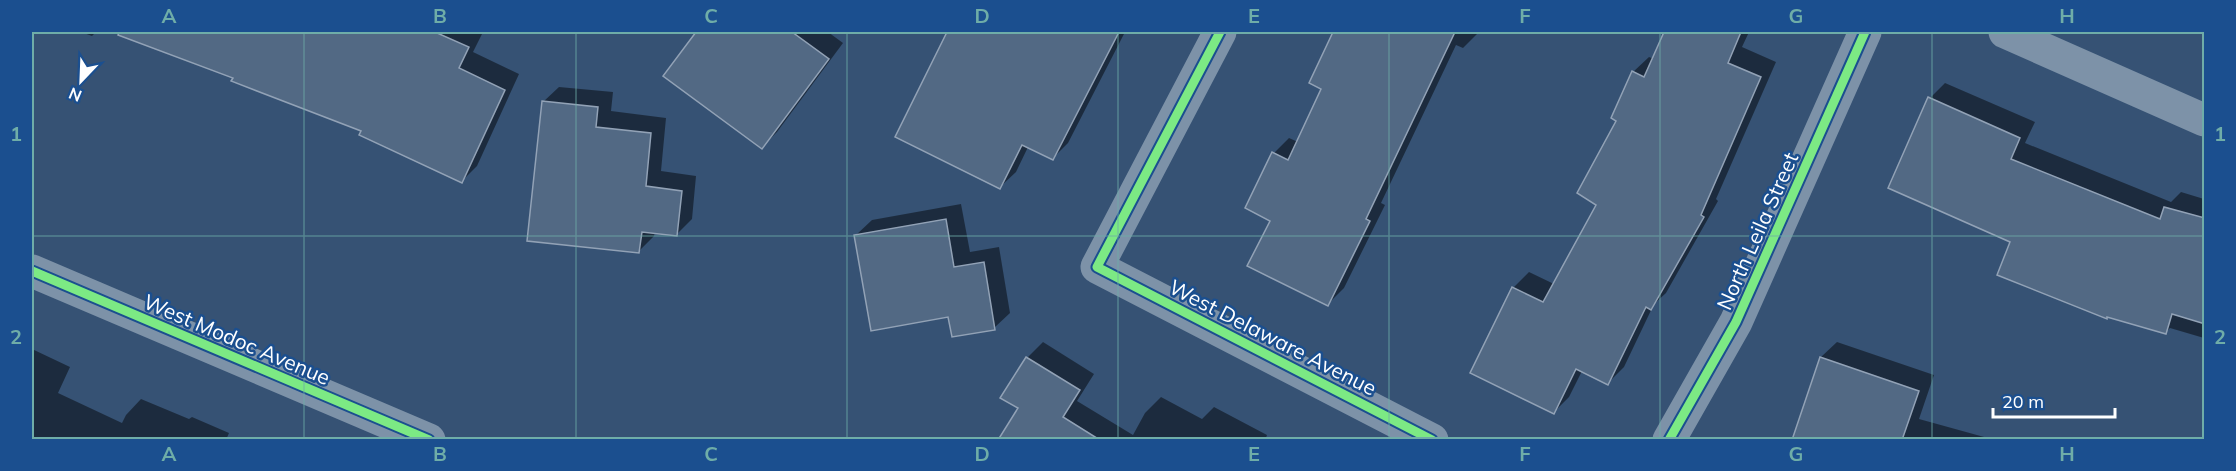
<svg xmlns="http://www.w3.org/2000/svg" width="2236" height="471" font-family="Mulish,sans-serif">
	<style>
		.shadow { fill: #0007 }
		.building { fill: #526984; stroke: #92a2b6; stroke-width: 1.5 }
		.lines { fill: none; stroke-linecap: round; stroke-linejoin: round }
		.street { stroke: #7d92a8; stroke-width: 33 }
		.cycleway-casing { stroke: #1b4f8f; stroke-width: 13 }
		.cycleway { stroke: #7ce984; stroke-width: 9 }
		.grid { fill: none; stroke: #6fada8; stroke-width: 1.5; stroke-opacity: 0.55 }
		.labels { text-anchor: middle; dominant-baseline: central; stroke-width: 5; stroke-linejoin: round; paint-order: stroke }
		.street-label { font-size: 21px; fill: #fff; stroke: #1b4f8f }
		.neatline { fill: none; stroke: #6fada8; stroke-width: 2 }
		.grid-label { font-size: 20px; text-anchor: middle; font-weight: bold; fill: #6fada8 }
	</style>
	<rect width="100%" height="100%" fill="#365274"/>
	<g class="shadow">
		<polygon points="81,32 96,32 92,36"/>
		<polygon points="112,32 483,32 473,52 519,74 477,166 461,182 363,130 235,77"/>
		<polygon points="698,32 828,32 843,43 777,132 762,147 665,76"/>
		<polygon points="952,32 978,32 988,37 990,32 1125,32 1068,143 1052,159 1028,147 1016,172 1000,187 945,39"/>
		<polygon points="1335,32 1479,32 1463,48 1456,45 1381,203 1385,205 1344,288 1328,304 1272,220 1274,153 1289,138 1298,142 1323,89 1311,83"/>
		<polygon points="1666,32 1749,32 1742,47 1776,62 1716,199 1718,201 1666,293 1654,304 1624,367 1608,383 1582,371 1569,397 1554,412 1513,288 1529,272 1554,284 1598,204 1618,120 1633,72 1649,57 1654,59"/>
		<polygon points="1945,83 2035,122 2025,143 2171,202 2181,192 2204,199 2204,338 2170,328 2166,332 2012,241 1930,98"/>
		<polygon points="559,87 613,92 611,111 666,118 661,171 696,176 692,219 676,235 655,232 654,236 639,251 543,102"/>
		<polygon points="961,204 970,252 999,247 1010,313 994,328 950,315 856,235 872,220"/>
		<polygon points="1043,342 1094,374 1077,401 1133,435 1145,413 1161,397 1202,419 1214,407 1267,435 1266,438 1270,440 1000,440 1020,408 1002,398 1027,358"/>
		<polygon points="1837,342 1934,375 1919,419 1995,440 1793,440 1821,357"/>
		<polygon points="32,349 70,367 58,393 122,423 126,415 141,399 189,419 192,417 229,433 226,440 32,440"/>
	</g>
	<g class="building">
		<polygon points="119,32 435,32 469,47 459,68 505,90 462,183 359,135 361,131 231,81 233,78 118,35"/>
		<polygon points="696,32 792,32 829,59 762,149 663,76"/>
		<polygon points="947,32 1119,32 1053,160 1022,145 1000,189 895,137"/>
		<polygon points="1333,32 1455,32 1366,219 1370,221 1328,306 1247,266 1270,221 1245,208 1272,152 1288,160 1321,89 1309,83"/>
		<polygon points="1664,32 1741,32 1728,63 1761,77 1701,215 1704,217 1651,310 1646,307 1608,385 1576,369 1554,414 1470,373 1512,287 1543,302 1596,205 1577,193 1616,121 1611,118 1632,71 1644,77"/>
		<polygon points="1928,97 2020,138 2011,159 2160,219 2164,207 2205,218 2205,324 2172,314 2166,334 2107,317 2107,319 1997,275 2010,242 1888,188"/>
		<polygon points="542,101 598,107 596,127 651,133 646,186 682,191 677,236 642,232 639,253 527,241"/>
		<polygon points="946,219 954,267 984,262 995,330 952,337 948,317 871,331 854,235"/>
		<polygon points="1026,357 1080,390 1063,417 1100,440 998,440 1018,408 1000,398"/>
		<polygon points="1820,357 1919,391 1902,440 1792,440"/>
	</g>
	<g class="lines">
		<g class="street">
			<polyline points="1220,32 1097,267 1432,440"/>
			<polyline points="2005,32 2204,120"/>
			<polyline points="32,271 429,440"/>
			<polyline points="1669,440 1736,322 1865,32"/>
		</g>
		<defs>
			<g id="cycleway">
				<polyline points="1220,32 1097,267 1432,440"/>
				<polyline points="32,271 429,440"/>
				<polyline points="1669,440 1736,322 1865,32"/>
			</g>
		</defs>
		<use href="#cycleway" class="cycleway-casing"/>
		<use href="#cycleway" class="cycleway"/>
	</g>
	<path class="grid" d="M304,32V440M576,32V440M847,32V440M1118,32V440M1389,32V440M1660,32V440M1932,32V440M32,236H2204"/>
	<g class="labels">
		<g class="street-label">
			<text transform="translate(1757 231) rotate(-66)">North Leila Street</text>
			<text transform="translate(1273 337) rotate(27)">West Delaware Avenue</text>
			<text transform="translate(237 339) rotate(23)">West Modoc Avenue</text>
		</g>
	</g>
	<rect width="2236" height="471" fill="none" stroke="#1b4f8f" stroke-width="66"/>
	<g transform="translate(81 81) rotate(203)" stroke="#1b4f8f" stroke-width="4.5" paint-order="stroke">
	<path d="M0-4.5L10 22L0 15L-10 22Z" fill="#ffffff"/>
	<text y="-9" font-size="16" font-weight="bold" text-anchor="middle" fill="#ffffff">N</text>
	</g>
	<path d="M1993 408v9h122v-9" fill="none" stroke="#ffffff" stroke-width="3"/>
	<text x="2002" y="408" font-size="18" fill="#ffffff" stroke="#1b4f8f" stroke-width="4.5" paint-order="stroke">20 m</text>
	<rect x="33" y="33" width="2170" height="405" class="neatline"/>
	<g class="grid-label">
		<text x="169" y="23">A</text>
		<text x="440" y="23">B</text>
		<text x="711" y="23">C</text>
		<text x="982" y="23">D</text>
		<text x="1254" y="23">E</text>
		<text x="1525" y="23">F</text>
		<text x="1796" y="23">G</text>
		<text x="2067" y="23">H</text>
		<text x="16" y="141">1</text>
		<text x="2220" y="141">1</text>
		<text x="16" y="344">2</text>
		<text x="2220" y="344">2</text>
		<text x="169" y="461">A</text>
		<text x="440" y="461">B</text>
		<text x="711" y="461">C</text>
		<text x="982" y="461">D</text>
		<text x="1254" y="461">E</text>
		<text x="1525" y="461">F</text>
		<text x="1796" y="461">G</text>
		<text x="2067" y="461">H</text>
	</g>
</svg>
